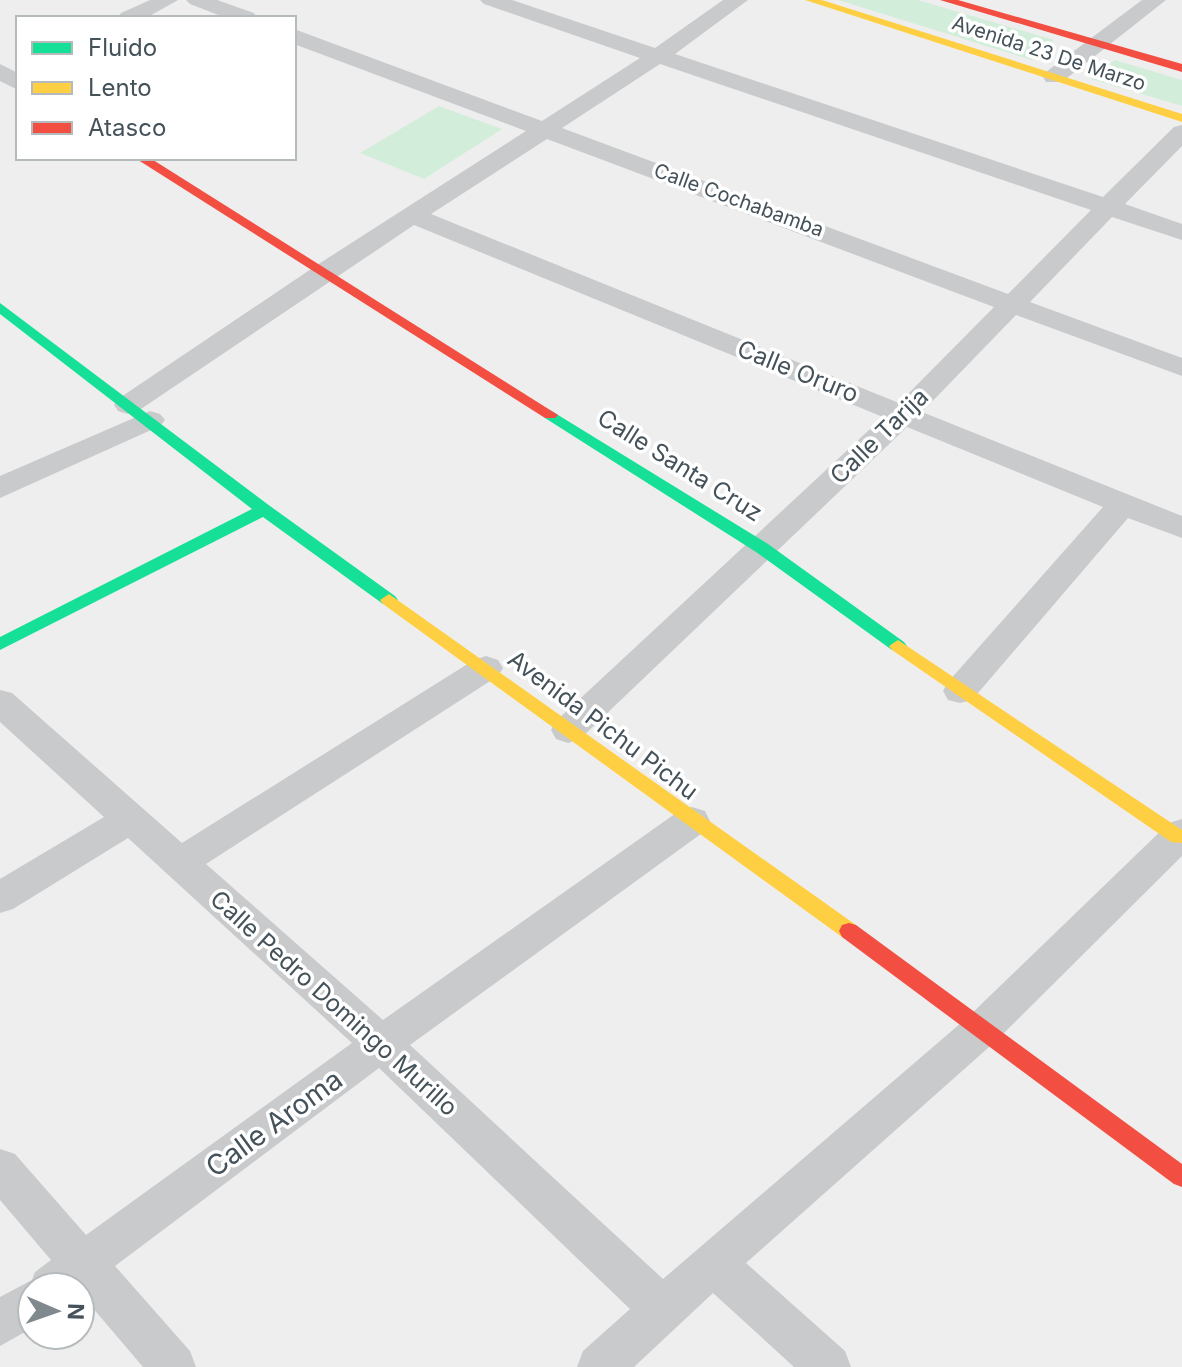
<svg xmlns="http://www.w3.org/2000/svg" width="1182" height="1367" font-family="Inter,sans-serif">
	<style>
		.green { fill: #d2eedb }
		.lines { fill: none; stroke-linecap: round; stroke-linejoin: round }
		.street { fill: #c8cacc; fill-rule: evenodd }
		.fast { fill: #16e098; fill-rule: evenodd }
		.slow { fill: #ffcf43; fill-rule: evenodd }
		.jam { fill: #f24e42; fill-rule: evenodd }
		.labels { text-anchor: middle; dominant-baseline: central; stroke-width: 7; stroke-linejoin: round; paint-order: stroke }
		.far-street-label { font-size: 20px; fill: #45525a; stroke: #fff }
		.street-label { font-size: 24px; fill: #45525a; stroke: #fff }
		.near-street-label { font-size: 28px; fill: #45525a; stroke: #fff }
	</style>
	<rect width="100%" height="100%" fill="#efeeee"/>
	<g class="green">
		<polygon points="838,0 918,0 1054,40 1032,60"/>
		<polygon points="1115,60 1182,80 1182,106 1091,79"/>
		<polygon points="439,106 502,129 424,179 360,153"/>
	</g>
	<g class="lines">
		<g class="street">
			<polygon points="150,0 178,0 146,18 118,18 121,13"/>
			<polygon points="186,0 217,0 254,13 257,18 226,18 190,4"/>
			<path d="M480,0H512L655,48L723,0H748L675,54L1103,197L1174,127L1182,125V146L1125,204L1182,224V240L1112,217L1030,302L1182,358V376L1016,315L922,412L1182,516V538L1128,518L972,700L960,703L948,700L943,691L948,682L1103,507L907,427L580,739L568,743L556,739L551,730L556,721L883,417L414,225L138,411L128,414L118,411L114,405L118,399L317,265L526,131L294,44V29L542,121L640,58L484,4ZM660,64L1091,210L1008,294L562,128ZM547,139L994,307L899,403L431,214Z"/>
			<polygon points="1142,0 1166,0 1062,82 1046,82 1043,77 1046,72"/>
			<polygon points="0,64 18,73 18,90 0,81"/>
			<polygon points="150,411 160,414 165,420 160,426 0,498 0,476"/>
			<polygon points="486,656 498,660 503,668 498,676 206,864 383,1020 679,811 692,807 705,811 710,821 705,831 410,1045 663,1279 969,1016 1169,823 1182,819 1182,856 997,1040 746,1263 845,1351 851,1367 794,1367 713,1293 634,1367 577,1367 583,1351 630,1309 379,1068 115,1266 190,1351 196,1367 143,1367 80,1293 80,1287 32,1287 32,1328 0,1346 0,1297 32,1280 35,1272 51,1260 0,1200 0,1149 15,1154 86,1235 352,1043 128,838 13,909 0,913 0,879 104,817 0,722 0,690 12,693 182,843 474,660"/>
		</g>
		<g class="fast">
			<polygon points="0,303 270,506 395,596 398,600 395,604 383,604 263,517 0,650 0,637 252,509 0,314"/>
			<polygon points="550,410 768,544 904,642 907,646 904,650 892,650 756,552 545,418 545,412"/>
		</g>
		<g class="slow">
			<polygon points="805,0 822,0 1182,114 1182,122"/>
			<polygon points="389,594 856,925 859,931 856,937 849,939 842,937 383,604 380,600"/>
			<polygon points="898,640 1182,830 1182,843 1171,842 892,650 889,646"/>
		</g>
		<g class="jam">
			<polygon points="940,0 958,0 1182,64 1182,72"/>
			<polygon points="135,158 150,158 558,415 555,418 545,418"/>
			<polygon points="849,923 856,925 1182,1164 1182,1187 1174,1184 842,937 839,931 842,925"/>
		</g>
	</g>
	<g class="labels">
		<g class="far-street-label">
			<text transform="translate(1049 53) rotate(18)">Avenida 23 De Marzo</text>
			<text transform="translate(739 200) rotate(20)">Calle Cochabamba</text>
		</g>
		<g class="street-label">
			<text transform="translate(798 371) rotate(22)">Calle Oruro</text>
			<text transform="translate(879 436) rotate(-44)">Calle Tarija</text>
			<text transform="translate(680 465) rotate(32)">Calle Santa Cruz</text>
			<text transform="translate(603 725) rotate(37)">Avenida Pichu Pichu</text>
			<text transform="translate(334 1003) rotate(42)">Calle Pedro Domingo Murillo</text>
		</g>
		<g class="near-street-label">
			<text transform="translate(274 1123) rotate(-36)">Calle Aroma</text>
		</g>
	</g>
	<rect x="16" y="16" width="280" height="144" fill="#ffffff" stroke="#b5babd" stroke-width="2"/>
	<rect x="32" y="42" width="40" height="12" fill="#16e098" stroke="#b5babd" stroke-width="2"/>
	<text x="88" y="56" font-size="24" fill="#45525a">Fluido</text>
	<rect x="32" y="82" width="40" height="12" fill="#ffcf43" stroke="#b5babd" stroke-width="2"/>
	<text x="88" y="96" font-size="24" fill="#45525a">Lento</text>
	<rect x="32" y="122" width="40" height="12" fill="#f24e42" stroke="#b5babd" stroke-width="2"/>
	<text x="88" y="136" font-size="24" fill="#45525a">Atasco</text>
	<g transform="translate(56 1311) rotate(92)"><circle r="38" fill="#ffffff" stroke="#b5babd" stroke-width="2"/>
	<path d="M0-6L14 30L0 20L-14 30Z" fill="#80898e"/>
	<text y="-12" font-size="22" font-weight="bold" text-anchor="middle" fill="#45525a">N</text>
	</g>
</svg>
